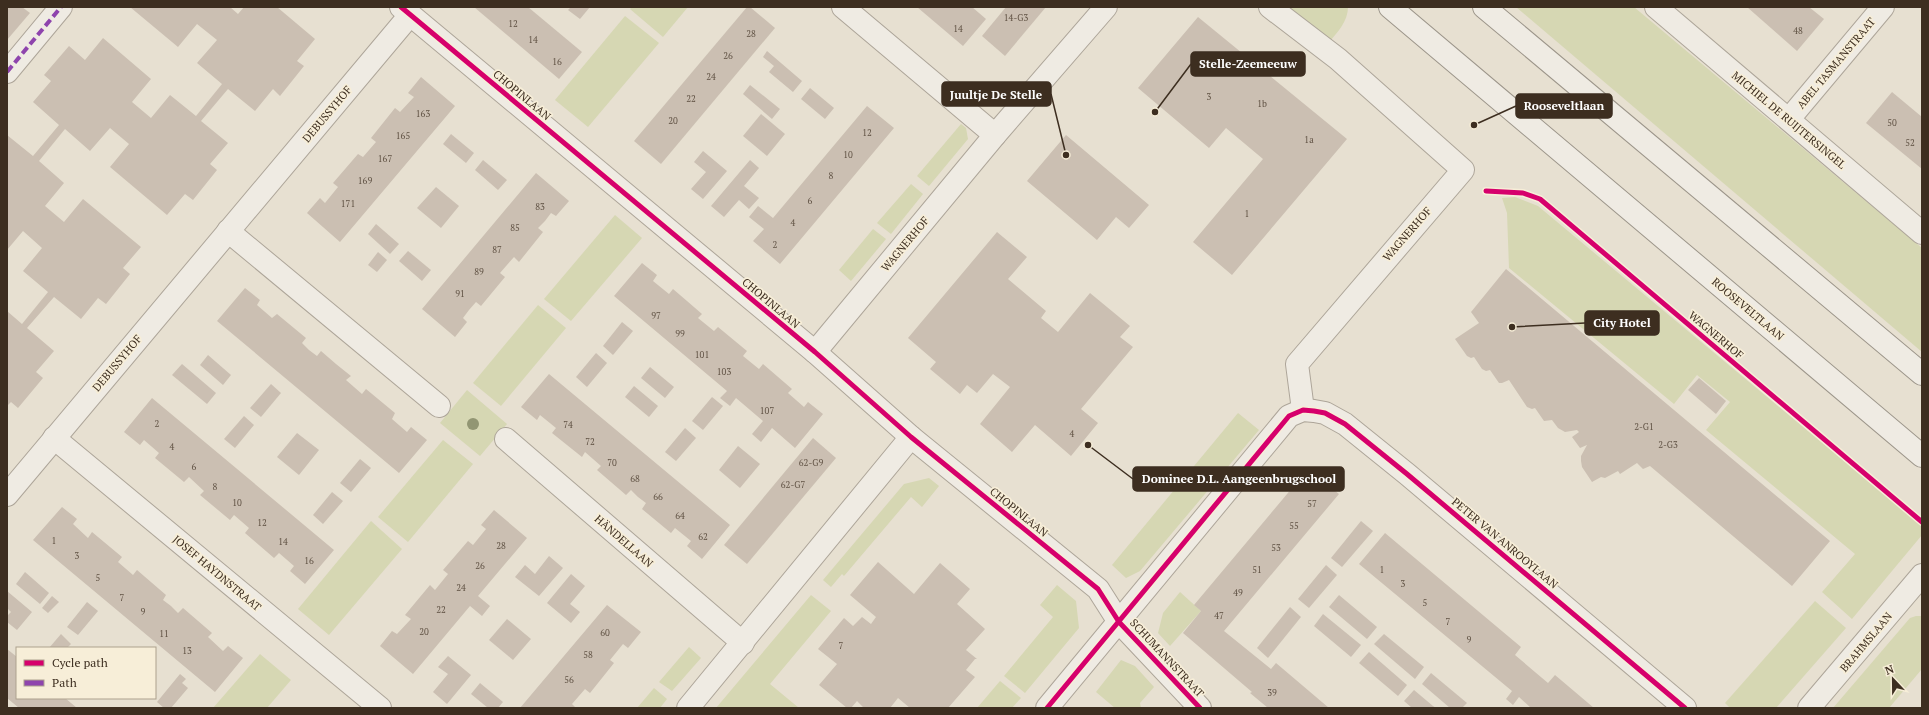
<svg xmlns="http://www.w3.org/2000/svg" width="1929" height="715" font-family="'PT Serif',serif">
	<style>
		.green { fill: #d6d7b3 }
		.building { fill: #cbbfb2 }
		.lines { fill: none; stroke-linecap: round; stroke-linejoin: round }
		.minor-casing { stroke: #ada599; stroke-width: 24 }
		.secondary-casing { stroke: #9c958a; stroke-width: 24 }
		.minor { stroke: #efebe3; stroke-width: 22 }
		.secondary { stroke: #efebe3; stroke-width: 22 }
		.quiet { stroke: #8e44ad; stroke-width: 4; stroke-dasharray: 8 4; stroke-linecap: butt }
		.cycleway-casing { stroke: #f7eed8; stroke-width: 8 }
		.cycleway { stroke: #d6006c; stroke-width: 5 }
		.tree { fill: #929673 }
		.labels { text-anchor: middle; dominant-baseline: central; stroke-width: 3.5; stroke-linejoin: round; paint-order: stroke }
		.number-label { font-size: 9px; fill: #605244 }
		.street-label { font-size: 11px; fill: #3d2e20; stroke: #f7eed8 }
		.leader { fill: none; stroke: #3d2e20; stroke-width: 1.5 }
		.callout-dot { fill: #3d2e20; stroke: #f7eed8; stroke-width: 1.5 }
		.callout { fill: #3d2e20; stroke: #3d2e20; stroke-width: 1.5 }
		.callout-label { font-size: 12px; text-anchor: middle; font-weight: bold; fill: #fff }
	</style>
	<rect width="100%" height="100%" fill="#e7e0d1"/>
	<g class="green">
		<polygon points="632,7 688,7 663,37 630,9"/>
		<path d="M1282,7H1348C1348,21 1338,32 1329,42Z"/>
		<polygon points="1516,7 1634,7 1922,248 1922,352"/>
		<polygon points="625,16 659,43 588,127 555,100"/>
		<polygon points="961,124 966,128 968,139 929,186 917,176"/>
		<polygon points="911,184 923,194 891,234 877,223"/>
		<polygon points="1515,197 1538,206 1922,526 1922,535 1852,619 1822,592 1855,554 1706,430 1730,402 1697,375 1674,404 1509,268 1507,213 1502,198"/>
		<polygon points="615,215 642,238 571,321 544,299"/>
		<polygon points="873,229 886,239 851,281 839,270"/>
		<polygon points="538,305 566,328 501,406 473,383"/>
		<polygon points="467,390 507,424 480,456 440,423"/>
		<polygon points="1238,413 1259,430 1140,571 1126,578 1112,565"/>
		<polygon points="443,440 473,464 408,542 378,517"/>
		<polygon points="929,478 939,486 922,507 911,497 844,576 842,574 831,587 823,580 904,484"/>
		<polygon points="371,521 402,549 329,635 298,609"/>
		<polygon points="1057,585 1076,601 1079,628 1025,693 1004,676 1053,617 1040,605"/>
		<polygon points="1180,592 1201,611 1170,646 1158,633 1163,613"/>
		<polygon points="811,595 831,611 770,684 799,708 716,708"/>
		<polygon points="1815,601 1846,628 1776,708 1730,708 1725,703"/>
		<polygon points="1916,616 1922,616 1922,669 1889,708 1833,708 1910,618"/>
		<polygon points="689,647 701,658 672,691 659,682"/>
		<polygon points="260,654 291,680 267,708 213,708"/>
		<polygon points="1121,660 1135,666 1154,687 1140,703 1141,708 1115,708 1096,692"/>
		<polygon points="1000,681 1021,698 1012,708 977,708"/>
		<polygon points="654,688 667,699 660,708 637,708"/>
	</g>
	<g class="building">
		<polygon points="7,7 22,7 30,13 7,40"/>
		<polygon points="130,7 230,7 238,14 244,7 277,7 315,39 297,61 304,66 280,96 273,89 255,111 228,89 201,121 228,143 210,164 217,170 193,200 185,194 167,215 110,167 129,144 110,128 90,151 65,129 39,161 64,183 45,206 64,222 83,199 141,247 123,268 130,274 106,304 98,298 81,319 54,297 27,328 54,351 36,372 43,378 18,408 11,402 7,406 7,311 22,324 48,292 23,271 42,248 23,231 7,250 7,135 33,156 59,125 33,102 51,81 44,75 69,46 85,60 103,38 151,79 132,102 151,118 170,95 196,116 222,84 197,63 217,40 197,24 178,47"/>
		<polygon points="474,7 528,7 582,52 559,79"/>
		<polygon points="571,7 590,7 580,19 568,10"/>
		<polygon points="747,7 750,7 775,28 661,164 634,141"/>
		<polygon points="917,7 972,7 986,19 963,46"/>
		<polygon points="1006,7 1046,7 1005,56 982,36"/>
		<polygon points="1747,7 1809,7 1824,19 1797,51"/>
		<polygon points="1198,17 1347,139 1232,275 1193,242 1263,159 1226,128 1209,148 1138,88"/>
		<polygon points="767,51 802,81 793,92 769,72 774,66 763,57"/>
		<polygon points="421,77 455,106 340,242 307,213 320,198 325,203 338,187 333,183 358,154 363,157 376,142 371,138 395,108 400,112 414,97 408,93"/>
		<polygon points="750,85 780,109 772,119 743,94"/>
		<polygon points="810,88 834,108 825,119 801,99"/>
		<polygon points="1892,92 1922,117 1922,169 1866,123"/>
		<polygon points="867,106 894,128 780,264 753,241 764,229 749,217 758,206 773,218"/>
		<polygon points="761,114 785,134 767,156 743,136"/>
		<polygon points="451,134 474,153 466,163 443,144"/>
		<polygon points="1066,135 1149,205 1129,228 1116,217 1097,240 1027,181"/>
		<polygon points="703,151 727,171 703,199 691,189 706,172 694,162"/>
		<polygon points="483,160 507,180 498,190 475,170"/>
		<polygon points="750,160 759,168 744,186 759,198 749,209 739,200 724,217 711,206"/>
		<polygon points="536,173 569,201 556,216 551,213 545,221 538,228 543,232 519,262 514,257 500,273 505,277 481,306 476,302 469,310 463,318 467,322 455,337 422,309"/>
		<polygon points="436,187 459,206 441,228 417,208"/>
		<polygon points="376,224 399,244 390,254 368,234"/>
		<polygon points="997,232 1027,257 1008,279 1046,311 1041,318 1058,332 1090,293 1130,326 1120,337 1133,347 1081,409 1098,423 1071,456 1035,425 1012,452 980,424 1010,387 993,374 977,393 967,385 960,394 930,369 936,362 908,338"/>
		<polygon points="408,251 431,270 422,281 399,261"/>
		<polygon points="378,252 387,260 377,272 368,265"/>
		<polygon points="642,263 657,275 653,281 669,294 673,289 687,301 702,314 698,318 714,331 718,327 747,351 743,356 759,369 763,364 792,389 788,393 804,407 808,402 823,414 795,448 772,428 761,442 752,434 763,421 736,398 730,406 720,398 727,391 614,296"/>
		<polygon points="1506,269 1830,541 1792,586 1650,466 1643,469 1637,463 1620,474 1618,471 1605,478 1601,477 1592,482 1582,467 1581,461 1581,456 1587,445 1580,448 1572,437 1579,432 1577,430 1565,432 1558,428 1552,420 1544,421 1535,408 1532,409 1527,407 1509,380 1502,383 1499,383 1490,370 1486,371 1482,369 1474,357 1471,358 1467,356 1455,339 1479,323 1471,312"/>
		<polygon points="245,288 260,300 257,305 272,318 277,314 306,338 302,343 309,350 317,356 321,351 336,364 351,376 346,380 362,394 366,389 395,413 392,419 407,432 411,427 427,440 399,473 217,321"/>
		<polygon points="622,322 633,331 613,355 603,346"/>
		<polygon points="596,353 607,363 587,387 576,377"/>
		<polygon points="208,355 231,375 223,385 200,365"/>
		<polygon points="182,364 216,393 207,404 172,375"/>
		<polygon points="650,367 674,387 665,398 641,378"/>
		<polygon points="549,374 730,525 702,559 687,546 691,541 675,528 671,533 642,509 646,503 638,497 631,490 626,495 597,470 601,466 585,452 582,457 552,433 556,428 540,415 537,420 521,407"/>
		<polygon points="1699,378 1726,401 1716,414 1688,390"/>
		<polygon points="271,384 281,393 261,417 250,408"/>
		<polygon points="634,386 658,406 649,417 625,397"/>
		<polygon points="712,397 723,406 703,430 692,421"/>
		<polygon points="152,398 334,550 305,584 290,571 294,566 279,553 274,558 245,533 249,528 234,515 230,520 200,495 204,491 189,477 184,482 155,458 159,453 144,440 140,445 124,432"/>
		<polygon points="244,416 254,425 235,448 224,439"/>
		<polygon points="685,428 696,438 676,461 665,452"/>
		<polygon points="297,433 319,450 299,475 277,457"/>
		<polygon points="813,438 836,458 747,564 724,545"/>
		<polygon points="738,446 760,464 740,488 719,470"/>
		<polygon points="360,459 371,468 351,492 340,483"/>
		<polygon points="1308,469 1339,494 1224,631 1271,669 1276,663 1329,708 1268,708 1250,693 1252,692 1183,633 1201,611 1194,605"/>
		<polygon points="332,492 343,501 323,524 313,515"/>
		<polygon points="62,507 77,519 73,524 88,538 92,532 122,557 118,562 133,575 137,570 166,595 163,600 171,606 178,613 183,608 212,633 208,637 223,651 228,646 243,658 215,692 33,540"/>
		<polygon points="494,510 527,538 478,596 490,606 482,616 470,606 413,674 380,646 392,631 397,634 411,619 405,615 430,585 435,590 448,574 443,570 468,541 473,545 486,529 481,525"/>
		<polygon points="1361,521 1373,531 1342,567 1331,558"/>
		<polygon points="1385,533 1521,647 1515,655 1548,683 1555,675 1594,708 1531,708 1519,697 1513,705 1506,699 1512,691 1359,564"/>
		<polygon points="549,556 563,568 539,596 515,577 525,565 535,574"/>
		<polygon points="878,562 914,594 940,563 970,589 957,604 985,629 966,650 977,659 975,659 966,670 975,677 948,708 910,708 898,698 890,708 864,708 857,701 851,708 847,708 819,685 837,664 818,649 844,618 853,626 862,617 871,624 876,617 850,595"/>
		<polygon points="1326,565 1337,575 1309,608 1298,599"/>
		<polygon points="25,572 49,593 40,604 16,584"/>
		<polygon points="571,574 585,586 570,604 580,612 571,623 547,603"/>
		<polygon points="7,591 32,612 17,630 7,622 7,616 11,612 7,608"/>
		<polygon points="1339,595 1377,627 1367,639 1329,607"/>
		<polygon points="52,596 59,602 48,613 42,608"/>
		<polygon points="87,602 98,611 78,635 67,627"/>
		<polygon points="607,605 641,632 628,648 623,644 610,660 614,663 590,693 585,689 572,704 576,708 520,708"/>
		<polygon points="1290,607 1301,617 1268,658 1257,648"/>
		<polygon points="1323,614 1361,645 1351,657 1314,626"/>
		<polygon points="507,619 531,639 513,660 489,640"/>
		<polygon points="61,634 71,644 67,648 49,648"/>
		<polygon points="1384,634 1424,667 1415,679 1374,644"/>
		<polygon points="7,649 17,657 17,698 65,698 77,708 19,708 7,698"/>
		<polygon points="1369,652 1407,685 1398,696 1359,663"/>
		<polygon points="448,656 471,675 447,704 433,692 448,674 438,667"/>
		<polygon points="1431,673 1467,703 1462,708 1450,708 1422,684"/>
		<polygon points="180,674 186,679 182,683 188,688 171,708 164,708 157,702"/>
		<polygon points="480,683 503,702 498,708 488,708 471,694"/>
		<polygon points="1414,690 1433,706 1436,708 1412,708 1404,701"/>
	</g>
	<g class="lines">
		<defs>
			<g id="minor">
				<polyline points="401,7 815,352 911,437 1098,589 1119,622 1200,708"/>
				<polyline points="843,7 995,135"/>
				<polyline points="1270,7 1338,59 1463,170 1297,364 1303,410"/>
				<polyline points="1656,7 1922,233"/>
				<polyline points="7,72 61,7"/>
				<polyline points="1789,119 1883,7"/>
				<polyline points="228,231 439,406"/>
				<polyline points="815,352 995,135 1106,7"/>
				<polyline points="54,438 380,708"/>
				<polyline points="506,439 743,643"/>
				<polyline points="7,495 410,15"/>
				<polyline points="688,708 911,437"/>
				<polyline points="1047,708 1289,416 1303,410 1314,411 1325,413 1345,424 1407,474 1685,708"/>
				<polyline points="1809,708 1922,575"/>
			</g>
			<g id="secondary">
				<polyline points="1390,7 1922,456"/>
				<polyline points="1484,7 1922,374"/>
			</g>
		</defs>
		<use href="#minor" class="minor-casing"/>
		<use href="#secondary" class="secondary-casing"/>
		<use href="#minor" class="minor"/>
		<use href="#secondary" class="secondary"/>
		<polyline class="quiet" points="7,72 61,7"/>
		<defs>
			<g id="cycleway">
				<polyline points="401,7 815,352 911,437 1098,589 1119,622 1200,708"/>
				<polyline points="1486,191 1523,193 1540,199 1922,522"/>
				<polyline points="1047,708 1289,416 1303,410 1314,411 1325,413 1345,424 1407,474 1685,708"/>
			</g>
		</defs>
		<use href="#cycleway" class="cycleway-casing"/>
		<use href="#cycleway" class="cycleway"/>
	</g>
	<circle class="tree" cx="473" cy="424" r="6"/>
	<g class="labels">
		<g class="number-label">
			<text x="1016" y="18">14-G3</text>
			<text x="513" y="24">12</text>
			<text x="958" y="29">14</text>
			<text x="1798" y="31">48</text>
			<text x="751" y="34">28</text>
			<text x="533" y="40">14</text>
			<text x="728" y="56">26</text>
			<text x="557" y="62">16</text>
			<text x="711" y="77">24</text>
			<text x="1209" y="97">3</text>
			<text x="691" y="99">22</text>
			<text x="1262" y="104">1b</text>
			<text x="423" y="114">163</text>
			<text x="673" y="121">20</text>
			<text x="1892" y="123">50</text>
			<text x="867" y="133">12</text>
			<text x="403" y="136">165</text>
			<text x="1309" y="140">1a</text>
			<text x="1910" y="143">52</text>
			<text x="848" y="155">10</text>
			<text x="385" y="159">167</text>
			<text x="831" y="176">8</text>
			<text x="365" y="181">169</text>
			<text x="810" y="201">6</text>
			<text x="348" y="204">171</text>
			<text x="540" y="207">83</text>
			<text x="1247" y="214">1</text>
			<text x="793" y="223">4</text>
			<text x="515" y="228">85</text>
			<text x="775" y="245">2</text>
			<text x="497" y="250">87</text>
			<text x="479" y="272">89</text>
			<text x="460" y="294">91</text>
			<text x="656" y="316">97</text>
			<text x="680" y="334">99</text>
			<text x="702" y="355">101</text>
			<text x="724" y="372">103</text>
			<text x="767" y="411">107</text>
			<text x="157" y="424">2</text>
			<text x="568" y="425">74</text>
			<text x="1644" y="427">2-G1</text>
			<text x="1072" y="434">4</text>
			<text x="590" y="442">72</text>
			<text x="1668" y="445">2-G3</text>
			<text x="172" y="447">4</text>
			<text x="612" y="463">70</text>
			<text x="811" y="463">62-G9</text>
			<text x="194" y="467">6</text>
			<text x="635" y="479">68</text>
			<text x="793" y="485">62-G7</text>
			<text x="215" y="487">8</text>
			<text x="658" y="497">66</text>
			<text x="237" y="503">10</text>
			<text x="1312" y="504">57</text>
			<text x="680" y="516">64</text>
			<text x="262" y="523">12</text>
			<text x="1294" y="526">55</text>
			<text x="703" y="537">62</text>
			<text x="54" y="541">1</text>
			<text x="283" y="542">14</text>
			<text x="501" y="546">28</text>
			<text x="1276" y="548">53</text>
			<text x="77" y="556">3</text>
			<text x="309" y="561">16</text>
			<text x="480" y="566">26</text>
			<text x="1257" y="570">51</text>
			<text x="1382" y="570">1</text>
			<text x="98" y="578">5</text>
			<text x="1403" y="584">3</text>
			<text x="461" y="588">24</text>
			<text x="1238" y="593">49</text>
			<text x="122" y="598">7</text>
			<text x="1425" y="603">5</text>
			<text x="441" y="610">22</text>
			<text x="143" y="612">9</text>
			<text x="1219" y="616">47</text>
			<text x="1448" y="622">7</text>
			<text x="424" y="632">20</text>
			<text x="605" y="633">60</text>
			<text x="164" y="634">11</text>
			<text x="1469" y="640">9</text>
			<text x="841" y="646">7</text>
			<text x="187" y="651">13</text>
			<text x="588" y="655">58</text>
			<text x="569" y="680">56</text>
			<text x="1272" y="693">39</text>
		</g>
		<g class="street-label">
			<text transform="translate(1836 63) rotate(-50)">ABEL TASMANSTRAAT</text>
			<text transform="translate(522 95) rotate(40)">CHOPINLAAN</text>
			<text transform="translate(327 114) rotate(-50)">DEBUSSYHOF</text>
			<text transform="translate(1789 120) rotate(40)">MICHIEL DE RUIJTERSINGEL</text>
			<text transform="translate(1407 234) rotate(-49)">WAGNERHOF</text>
			<text transform="translate(905 244) rotate(-50)">WAGNERHOF</text>
			<text transform="translate(771 303) rotate(40)">CHOPINLAAN</text>
			<text transform="translate(1748 309) rotate(40)">ROOSEVELTLAAN</text>
			<text transform="translate(1716 335) rotate(40)">WAGNERHOF</text>
			<text transform="translate(117 363) rotate(-50)">DEBUSSYHOF</text>
			<text transform="translate(1019 512) rotate(39)">CHOPINLAAN</text>
			<text transform="translate(624 541) rotate(41)">HÄNDELLAAN</text>
			<text transform="translate(1505 543) rotate(40)">PETER VAN ANROOYLAAN</text>
			<text transform="translate(217 573) rotate(40)">JOSEF HAYDNSTRAAT</text>
			<text transform="translate(1866 642) rotate(-50)">BRAHMSLAAN</text>
			<text transform="translate(1167 658) rotate(47)">SCHUMANNSTRAAT</text>
		</g>
	</g>
	<path class="leader" d="M1155 112L1191 64M1066 155L1051 94M1474 125L1516 106M1512 327L1585 323M1088 445L1133 479"/>
	<g class="callout-dot">
		<circle cx="1155" cy="112" r="4"/>
		<circle cx="1066" cy="155" r="4"/>
		<circle cx="1474" cy="125" r="4"/>
		<circle cx="1512" cy="327" r="4"/>
		<circle cx="1088" cy="445" r="4"/>
	</g>
	<g class="callout">
		<rect x="1191" y="52" width="114" height="24" rx="4"/>
		<rect x="942" y="82" width="109" height="24" rx="4"/>
		<rect x="1516" y="94" width="96" height="24" rx="4"/>
		<rect x="1585" y="311" width="74" height="24" rx="4"/>
		<rect x="1133" y="467" width="211" height="24" rx="4"/>
	</g>
	<g class="callout-label">
		<text x="1248" y="68">Stelle-Zeemeeuw</text>
		<text x="996" y="99">Juultje De Stelle</text>
		<text x="1564" y="110">Rooseveltlaan</text>
		<text x="1622" y="327">City Hotel</text>
		<text x="1239" y="483">Dominee D.L. Aangeenbrugschool</text>
	</g>
	<rect width="1929" height="715" fill="none" stroke="#3d2e20" stroke-width="16"/>
	<rect x="16" y="647" width="140" height="52" fill="#f7eed8" stroke="#ada18e"/>
	<rect x="24" y="660" width="20" height="6" fill="#d6006c" stroke="#ada18e"/>
	<text x="52" y="667" font-size="12" fill="#3d2e20">Cycle path</text>
	<rect x="24" y="680" width="20" height="6" fill="#8e44ad" stroke="#ada18e"/>
	<text x="52" y="687" font-size="12" fill="#3d2e20">Path</text>
	<g transform="translate(1893 679) rotate(338)" stroke="#f7eed8" stroke-width="3" paint-order="stroke">
	<path d="M0-3L7 15L0 10L-7 15Z" fill="#3d2e20"/>
	<text y="-6" font-size="11" font-weight="bold" text-anchor="middle" fill="#3d2e20">N</text>
	</g>
</svg>
